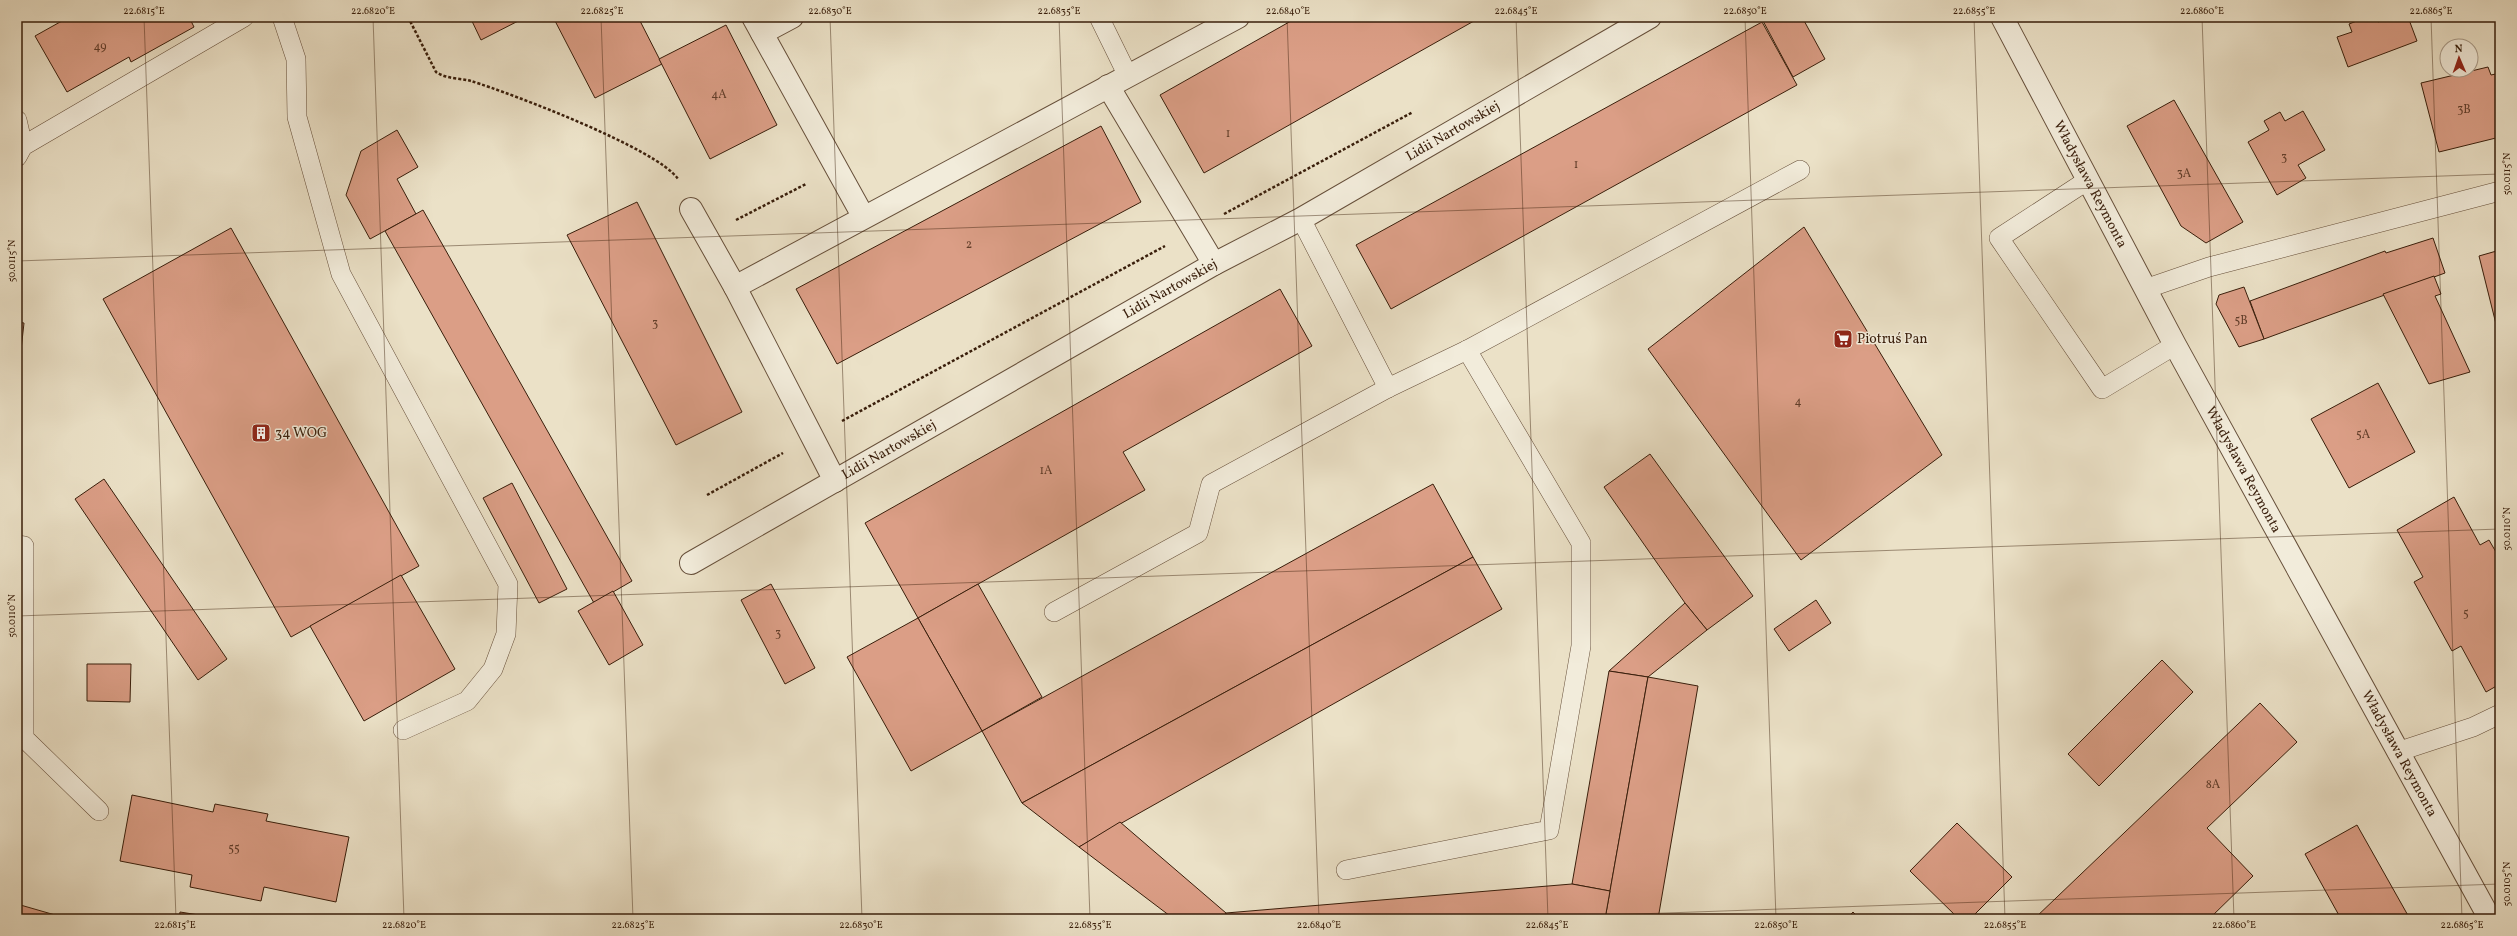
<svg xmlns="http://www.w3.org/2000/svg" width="2517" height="936" font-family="Vollkorn,serif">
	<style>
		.building { fill: #db9e86; stroke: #391e0b }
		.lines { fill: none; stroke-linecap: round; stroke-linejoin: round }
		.lane-casing { stroke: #664f3a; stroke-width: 20 }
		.street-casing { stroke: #664f3a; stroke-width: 24 }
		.path { stroke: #391e0b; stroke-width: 2.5; stroke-dasharray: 3 2; stroke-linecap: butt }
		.lane { stroke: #f2ecdb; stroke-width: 19 }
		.street { stroke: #f2ecdb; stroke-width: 22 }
		.ticks { fill: none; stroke: #391e0b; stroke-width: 1; stroke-opacity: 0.45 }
		.labels { text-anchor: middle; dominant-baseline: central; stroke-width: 3; stroke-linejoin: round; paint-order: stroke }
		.number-label { font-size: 12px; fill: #623e2a }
		.street-label { font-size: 14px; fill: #391e0b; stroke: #f2ecdb }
		.poi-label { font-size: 14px; fill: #391e0b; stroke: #f2ecdb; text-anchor: start }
		.neatline { fill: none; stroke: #391e0b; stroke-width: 1.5 }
		.ticks-label { font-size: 10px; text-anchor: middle; fill: #391e0b }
	</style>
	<rect width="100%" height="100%" fill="#ebe1c7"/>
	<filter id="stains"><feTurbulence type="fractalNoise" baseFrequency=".005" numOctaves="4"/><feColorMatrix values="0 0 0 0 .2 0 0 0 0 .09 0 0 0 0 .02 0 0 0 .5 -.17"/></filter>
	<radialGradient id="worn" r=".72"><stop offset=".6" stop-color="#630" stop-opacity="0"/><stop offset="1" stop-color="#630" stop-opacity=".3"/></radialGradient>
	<g class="building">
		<polygon points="69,17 72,17 74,20 80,17 199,17 191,21 194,27 131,62 129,57 67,92 35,36"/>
		<polygon points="470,17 526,17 481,40"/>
		<polygon points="553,17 638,17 662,64 595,98"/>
		<polygon points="1298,17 1481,17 1204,173 1160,95"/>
		<polygon points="1765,17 1802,17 1825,59 1793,77 1762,19"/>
		<polygon points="2367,17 2377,17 2378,22 2390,17 2408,17 2417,41 2348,67 2337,37 2352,32 2349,24"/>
		<polygon points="1762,22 1797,85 1391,309 1356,245"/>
		<polygon points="726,25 777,125 710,159 659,59"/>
		<polygon points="2488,67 2491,75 2500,73 2500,137 2439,152 2421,83"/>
		<polygon points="2174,100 2243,222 2206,243 2181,226 2127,126"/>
		<polygon points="2303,111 2325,150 2298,165 2306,178 2277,195 2248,142 2269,130 2264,121 2280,112 2285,121"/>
		<polygon points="1101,126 1141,202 837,364 796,289"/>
		<polygon points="397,130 418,167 397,179 416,214 370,239 346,195 361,151"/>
		<polygon points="637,202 742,412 676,445 567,235"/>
		<polygon points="423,210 632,581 594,603 385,231"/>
		<polygon points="1804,227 1942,455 1801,560 1648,349"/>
		<polygon points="231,228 419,566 291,637 103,299"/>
		<polygon points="2433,238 2445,273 2264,339 2250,301 2385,251 2386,253"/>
		<polygon points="2500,250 2500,327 2497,328 2479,256"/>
		<polygon points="2434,276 2441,294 2435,296 2470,372 2429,384 2383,294"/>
		<polygon points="2244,287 2264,339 2239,347 2216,304 2219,295"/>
		<polygon points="1280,289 1312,346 1123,452 1145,490 918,618 865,523"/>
		<polygon points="17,322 24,323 17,386"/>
		<polygon points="2378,383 2415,452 2349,488 2311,419"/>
		<polygon points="1650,454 1753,596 1707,630 1685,603 1604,487"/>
		<polygon points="104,479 227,659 198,680 75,499"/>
		<polygon points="512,483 567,589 539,603 483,498"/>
		<polygon points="1433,484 1473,557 1022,803 982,731"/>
		<polygon points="2454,497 2480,545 2489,540 2500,559 2500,684 2486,692 2461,646 2452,651 2414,582 2423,577 2397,530"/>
		<polygon points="1473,557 1502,609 1079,847 1022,803"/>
		<polygon points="401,575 455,669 364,721 310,626"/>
		<polygon points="771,584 815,668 785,684 741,600"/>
		<polygon points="978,584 1042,697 982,731 918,618"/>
		<polygon points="613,591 643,645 609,665 578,611"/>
		<polygon points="1816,600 1831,623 1789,651 1774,629"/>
		<polygon points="1685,603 1707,630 1648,677 1609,671"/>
		<polygon points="918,618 982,731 911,771 847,657"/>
		<polygon points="2162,660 2193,692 2099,786 2068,754"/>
		<polygon points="87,664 131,664 130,702 87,701"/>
		<polygon points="1609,671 1648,677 1610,891 1572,884"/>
		<polygon points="1648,677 1698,686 1658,919 1605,919"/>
		<polygon points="2260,703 2297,742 2207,828 2253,876 2209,919 2034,919"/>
		<polygon points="132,795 213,812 215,804 268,814 266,821 349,837 336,902 264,887 261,901 190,887 192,875 120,861"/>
		<polygon points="1120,822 1226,913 1227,919 1174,919 1079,847"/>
		<polygon points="1957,823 2012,877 1970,919 1959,919 1910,871"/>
		<polygon points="2357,825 2410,919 2341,919 2305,854"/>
		<polygon points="1572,884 1610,891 1605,919 1227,919 1226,913"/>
		<polygon points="17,904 69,919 17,919"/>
		<polygon points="180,912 224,919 179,919"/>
		<polygon points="1853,912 1860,919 1846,919"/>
	</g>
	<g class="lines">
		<defs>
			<g id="lane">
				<polyline points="282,17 296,59 297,117 341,274 508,584 506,634 493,669 467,701 403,730"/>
				<polyline points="1099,17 1128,76"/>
				<polyline points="17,120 23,146"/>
				<polyline points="17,157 23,146 244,17"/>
				<polyline points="2088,180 1999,238 2102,389 2175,345"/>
				<polyline points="1301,219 1388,388"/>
				<polyline points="2145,289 2209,267 2500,191"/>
				<polyline points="17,545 24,546 24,738 99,811"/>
				<polyline points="1054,612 1198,533 1211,484 1388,388 1467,350 1800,170"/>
				<polyline points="2397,752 2473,727 2500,714"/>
				<polyline points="1346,870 1549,830 1581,646 1581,543 1467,350"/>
			</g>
			<g id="street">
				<polyline points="753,17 863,216"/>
				<path id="s1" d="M2002,17L2175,345L2490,919"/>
				<polyline points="762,33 792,17"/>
				<polyline points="1108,86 1214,264"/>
				<polyline points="691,209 735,287"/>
				<polyline points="835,481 735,287 1238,17"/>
				<path id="s2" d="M691,563L1214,264L1301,219L1650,17"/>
			</g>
		</defs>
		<use href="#lane" class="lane-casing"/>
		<use href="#street" class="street-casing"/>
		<g class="path">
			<path d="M408,17L436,72C446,79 460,78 471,81C510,93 658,149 678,179"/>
			<polyline points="1224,214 1413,112"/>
			<polyline points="736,220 806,184"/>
			<polyline points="842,421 1165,246"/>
			<polyline points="707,495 783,453"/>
		</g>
		<use href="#lane" class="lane"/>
		<use href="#street" class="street"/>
	</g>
	<path class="ticks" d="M144,17L176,919M373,17L404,919M601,17L633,919M830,17L862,919M1059,17L1090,919M1287,17L1319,919M1516,17L1548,919M1745,17L1776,919M1974,17L2005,919M2202,17L2234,919M2431,17L2462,919M17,261L2500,174M17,616L2500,529M1493,919L2500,884"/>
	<defs>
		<symbol id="supermarket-square" viewBox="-11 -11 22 22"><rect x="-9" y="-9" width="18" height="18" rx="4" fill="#8f2418" stroke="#f2ecdb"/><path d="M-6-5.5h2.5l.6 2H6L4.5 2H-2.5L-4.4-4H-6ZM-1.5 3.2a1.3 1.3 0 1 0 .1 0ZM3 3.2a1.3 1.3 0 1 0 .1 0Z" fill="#fff"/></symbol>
		<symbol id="building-square" viewBox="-11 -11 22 22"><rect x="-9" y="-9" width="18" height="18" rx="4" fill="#8f2418" stroke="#f2ecdb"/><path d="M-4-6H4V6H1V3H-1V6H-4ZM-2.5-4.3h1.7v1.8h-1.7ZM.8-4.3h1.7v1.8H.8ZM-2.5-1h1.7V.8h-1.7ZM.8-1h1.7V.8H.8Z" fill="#fff"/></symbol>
	</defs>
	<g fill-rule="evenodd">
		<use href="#supermarket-square" x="1832" y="328" width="22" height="22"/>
		<use href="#building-square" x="250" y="422" width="22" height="22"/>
	</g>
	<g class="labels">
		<g class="number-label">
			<text x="100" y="47">49</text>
			<text x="719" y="95">4A</text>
			<text x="2464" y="110">3B</text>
			<text x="1228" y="134">1</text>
			<text x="2284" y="158">3</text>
			<text x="1576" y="165">1</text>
			<text x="2184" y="174">3A</text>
			<text x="969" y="245">2</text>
			<text x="2241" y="321">5B</text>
			<text x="655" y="324">3</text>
			<text x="1798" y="402">4</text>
			<text x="2363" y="435">5A</text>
			<text x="1046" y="471">1A</text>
			<text x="2466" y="614">5</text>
			<text x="778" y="634">3</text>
			<text x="2213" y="785">8A</text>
			<text x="234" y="849">55</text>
		</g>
		<g class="street-label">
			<text stroke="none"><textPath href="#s2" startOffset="876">Lidii Nartowskiej</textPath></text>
			<text stroke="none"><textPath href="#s1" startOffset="189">Władysława Reymonta</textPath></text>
			<text stroke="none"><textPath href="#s2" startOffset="552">Lidii Nartowskiej</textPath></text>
			<text stroke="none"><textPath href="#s2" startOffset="228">Lidii Nartowskiej</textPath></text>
			<text stroke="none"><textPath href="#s1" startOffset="513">Władysława Reymonta</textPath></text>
			<text stroke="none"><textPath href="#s1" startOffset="837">Władysława Reymonta</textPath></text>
		</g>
		<g class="poi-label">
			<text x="1857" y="339">Piotruś Pan</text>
			<text x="275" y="433">34 WOG</text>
		</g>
	</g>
	<rect width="2517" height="936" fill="none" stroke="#ebe1c7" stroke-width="44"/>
	<g transform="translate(2459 58) rotate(358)"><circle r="19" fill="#f2ecdb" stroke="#a89a88"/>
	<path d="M0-3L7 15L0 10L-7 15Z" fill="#8f2418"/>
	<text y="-6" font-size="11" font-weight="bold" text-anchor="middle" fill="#391e0b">N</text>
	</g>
	<rect x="22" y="22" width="2473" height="892" class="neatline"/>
	<g class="ticks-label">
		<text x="144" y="14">22.6815°E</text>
		<text x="373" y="14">22.6820°E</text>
		<text x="602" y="14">22.6825°E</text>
		<text x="830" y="14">22.6830°E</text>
		<text x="1059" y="14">22.6835°E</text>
		<text x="1288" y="14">22.6840°E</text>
		<text x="1516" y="14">22.6845°E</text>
		<text x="1745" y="14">22.6850°E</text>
		<text x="1974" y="14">22.6855°E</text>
		<text x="2202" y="14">22.6860°E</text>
		<text x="2431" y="14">22.6865°E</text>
		<text transform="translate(2506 174) rotate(-90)" y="4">50.0115°N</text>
		<text transform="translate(11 261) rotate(-90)" y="4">50.0115°N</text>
		<text transform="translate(2506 529) rotate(-90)" y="4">50.0110°N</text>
		<text transform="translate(11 616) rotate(-90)" y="4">50.0110°N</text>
		<text transform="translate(2506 884) rotate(-90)" y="4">50.0105°N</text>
		<text x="175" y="928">22.6815°E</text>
		<text x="404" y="928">22.6820°E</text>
		<text x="633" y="928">22.6825°E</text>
		<text x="861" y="928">22.6830°E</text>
		<text x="1090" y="928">22.6835°E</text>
		<text x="1319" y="928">22.6840°E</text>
		<text x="1547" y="928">22.6845°E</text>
		<text x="1776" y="928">22.6850°E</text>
		<text x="2005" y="928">22.6855°E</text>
		<text x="2234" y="928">22.6860°E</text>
		<text x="2462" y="928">22.6865°E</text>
	</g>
	<rect width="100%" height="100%" filter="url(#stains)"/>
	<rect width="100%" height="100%" fill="url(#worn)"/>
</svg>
